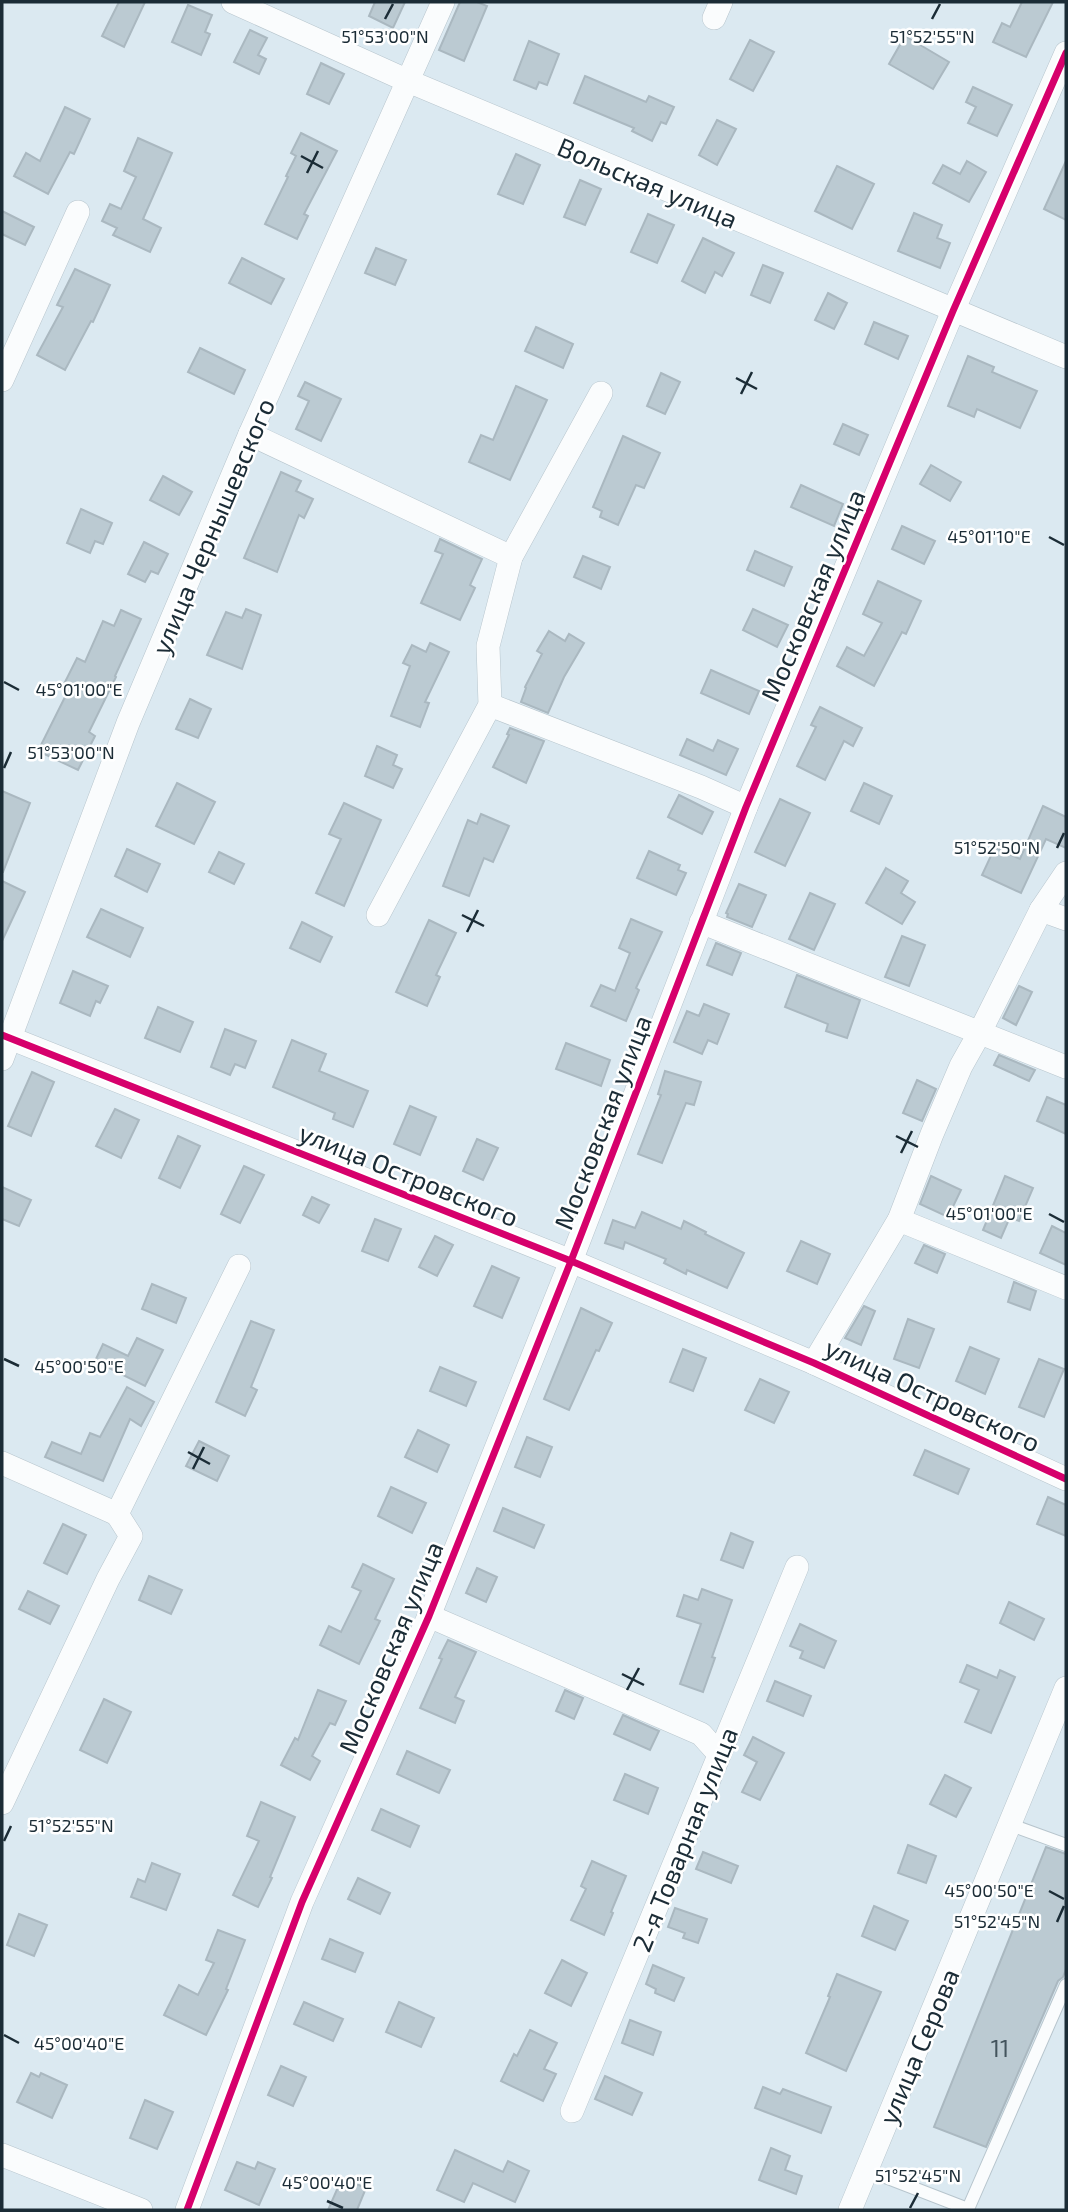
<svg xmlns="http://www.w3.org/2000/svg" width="1068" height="2212" font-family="'Exo 2',sans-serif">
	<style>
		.building { fill: #bbcad2; stroke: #aab8c0; stroke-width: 2 }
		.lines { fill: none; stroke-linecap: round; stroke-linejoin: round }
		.lane-casing { stroke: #b7c5cd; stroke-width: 14 }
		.street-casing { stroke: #b7c5cd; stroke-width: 24 }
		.lane { stroke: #fafcfd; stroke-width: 12 }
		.street { stroke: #fafcfd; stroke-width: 23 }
		.cycleway-casing { stroke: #fff; stroke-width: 11 }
		.cycleway { stroke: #d6006c; stroke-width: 7 }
		.ticks { fill: none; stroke: #1b2c36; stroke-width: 2.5 }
		.labels { text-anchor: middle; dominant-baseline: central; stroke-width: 5; stroke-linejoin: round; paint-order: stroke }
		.number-label { font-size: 23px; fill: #43545d }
		.street-label { font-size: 26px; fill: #1b2c36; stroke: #fff }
		.ticks-label { font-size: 18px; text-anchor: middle; fill: #1b2c36; stroke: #fff; stroke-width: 5; stroke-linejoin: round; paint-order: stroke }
	</style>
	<rect width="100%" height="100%" fill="#dbe9f1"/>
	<g class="building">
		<polygon points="119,2 145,2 124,47 102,36"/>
		<polygon points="375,2 405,2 393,28 369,16"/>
		<polygon points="460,2 477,2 487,6 464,61 439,50"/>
		<polygon points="1022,2 1053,2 1026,57 993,42 1002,23 1010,27"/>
		<polygon points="188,5 212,15 205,32 210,34 201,55 172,42"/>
		<polygon points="250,30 267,38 258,55 266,59 259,74 234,62"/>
		<polygon points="905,36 949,62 933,89 889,64"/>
		<polygon points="750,40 774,52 753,91 730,79"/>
		<polygon points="529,41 559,54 547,85 539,82 536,89 514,80"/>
		<polygon points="321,63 344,74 329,104 307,94"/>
		<polygon points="585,76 646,102 649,96 674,107 666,124 661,122 652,141 632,131 634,128 574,103"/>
		<polygon points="973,87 1012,105 997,136 968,123 976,107 966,102"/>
		<polygon points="65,107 90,119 74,154 70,152 48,194 14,176 26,153 40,161"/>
		<polygon points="717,120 736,129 717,165 699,155"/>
		<polygon points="301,133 337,151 304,214 308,216 297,239 265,224 288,177 286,176 296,156 291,153"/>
		<polygon points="138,138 172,153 143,219 161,228 150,252 113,235 117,228 102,221 110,204 121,209 136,177 124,171"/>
		<polygon points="516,154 540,165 523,204 498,194"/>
		<polygon points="967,161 986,172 969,202 933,183 943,165 960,174"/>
		<polygon points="1066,161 1066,220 1044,209"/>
		<polygon points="837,166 874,184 852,229 815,211"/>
		<polygon points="580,180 601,189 585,225 564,217"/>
		<polygon points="2,211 34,227 25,245 2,234"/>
		<polygon points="914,213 942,225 937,238 950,243 940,268 898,251"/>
		<polygon points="648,214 674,225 657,263 631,252"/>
		<polygon points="703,238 734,253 722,276 715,272 705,293 682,281"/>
		<polygon points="376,248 406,260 395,285 365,273"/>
		<polygon points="242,258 284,279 271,304 229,283"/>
		<polygon points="763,265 783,273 770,303 751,295"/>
		<polygon points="75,269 110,285 93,322 91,321 65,370 37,355 63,307 57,305"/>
		<polygon points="828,293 847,303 834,329 815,320"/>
		<polygon points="874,322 908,336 898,359 865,344"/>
		<polygon points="536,327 573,344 563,368 525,351"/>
		<polygon points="200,348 245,370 234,394 188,372"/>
		<polygon points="968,356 994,367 992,372 1037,391 1020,428 977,409 974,417 948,406"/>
		<polygon points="661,373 680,382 665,414 647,406"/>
		<polygon points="305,382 341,399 321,441 296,429 309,401 298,396"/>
		<polygon points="516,386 547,400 510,480 469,462 481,435 493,440"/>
		<polygon points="843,424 868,435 859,455 834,444"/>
		<polygon points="623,436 660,453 644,488 636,485 618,525 600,517 602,511 593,507"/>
		<polygon points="931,465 961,482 950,501 920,484"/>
		<polygon points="281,472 301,481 296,491 313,499 304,518 299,515 277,572 244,558"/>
		<polygon points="163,476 192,492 179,515 150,500"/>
		<polygon points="801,485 843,504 834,526 791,507"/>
		<polygon points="81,509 112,523 103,544 95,541 90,553 67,543"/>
		<polygon points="902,526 935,541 924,564 892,549"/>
		<polygon points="440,539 482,559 470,585 475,588 460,620 421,603 443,554 435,551"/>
		<polygon points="144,542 168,554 158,574 151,571 145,582 128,574"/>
		<polygon points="755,551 792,567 784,586 747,570"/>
		<polygon points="583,556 610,567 601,589 574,577"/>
		<polygon points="878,581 921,601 906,634 902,632 874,686 837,666 847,647 864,656 882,623 863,614"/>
		<polygon points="246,609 261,615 242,669 207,655 226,612 242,618"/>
		<polygon points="753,609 788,625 777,647 743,630"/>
		<polygon points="121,610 141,619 115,676 116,677 89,732 95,736 78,770 38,751 68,691 62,688 77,658 85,662 103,621 114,626"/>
		<polygon points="549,631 565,641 569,634 584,643 564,677 548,713 521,702 526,688 525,687 542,654 537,651"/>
		<polygon points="430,643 449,652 425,702 429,703 420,727 391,716 410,666 403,663 412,645 426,652"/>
		<polygon points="711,670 759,691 749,714 701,693"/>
		<polygon points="190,699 211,709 198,738 176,729"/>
		<polygon points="820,707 862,728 853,746 844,741 825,780 797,766 816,727 811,725"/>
		<polygon points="510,728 544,741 526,783 493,767 509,735 507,734"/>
		<polygon points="687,739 713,751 718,740 738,749 726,775 680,755"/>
		<polygon points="377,746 397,755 393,765 402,769 393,788 365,776"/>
		<polygon points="177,783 215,802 194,844 156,826"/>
		<polygon points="864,783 892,796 879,824 851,811"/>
		<polygon points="2,791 30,803 3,872 2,872"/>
		<polygon points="679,795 713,812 702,834 668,817"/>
		<polygon points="780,799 810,813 785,866 755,852"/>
		<polygon points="344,803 381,820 344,906 316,893 341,839 329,834"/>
		<polygon points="1043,806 1066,817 1066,848 1046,839 1021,893 982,875 995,847 1020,859"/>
		<polygon points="481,814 509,826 493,862 484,858 469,896 443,886 468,820 477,824"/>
		<polygon points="127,849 160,864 147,892 115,876"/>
		<polygon points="649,851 680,865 678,870 686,873 676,895 637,878"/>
		<polygon points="219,852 244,864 234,884 209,872"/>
		<polygon points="886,868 908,881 901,893 915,902 902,924 866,903"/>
		<polygon points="2,881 25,892 2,941"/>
		<polygon points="739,884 766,895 752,927 727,917 728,914 726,913"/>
		<polygon points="810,893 835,904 814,950 789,939"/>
		<polygon points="101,909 143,928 130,957 87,937"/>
		<polygon points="631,919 662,932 636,988 639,990 626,1021 591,1006 601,985 615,991 630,953 619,948"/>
		<polygon points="429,920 456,933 436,975 440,977 427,1006 396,992"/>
		<polygon points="302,922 332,937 320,962 290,948"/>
		<polygon points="902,936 925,945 909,986 885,977"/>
		<polygon points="716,943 741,953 732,975 707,965"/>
		<polygon points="73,971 108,986 100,1003 96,1001 90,1016 60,1003"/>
		<polygon points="797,975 860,1000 847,1038 826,1031 828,1024 785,1007"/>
		<polygon points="1019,986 1032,992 1016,1025 1003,1018"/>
		<polygon points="704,1004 729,1014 717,1044 708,1040 702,1054 674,1042 687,1011 699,1016"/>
		<polygon points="158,1007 193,1022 180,1052 145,1038"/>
		<polygon points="225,1029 256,1041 245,1068 235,1064 230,1075 211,1067"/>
		<polygon points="292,1040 326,1054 319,1071 368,1091 353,1127 333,1119 335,1113 273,1087"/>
		<polygon points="566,1043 610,1060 601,1086 556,1069"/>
		<polygon points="999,1055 1035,1070 1029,1081 994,1065"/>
		<polygon points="665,1071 701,1082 694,1105 686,1103 662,1163 638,1154 661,1095 658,1094"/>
		<polygon points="32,1072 54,1082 31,1136 8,1126"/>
		<polygon points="917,1080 936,1089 922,1121 903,1113"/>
		<polygon points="1047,1097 1066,1105 1066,1134 1037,1121"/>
		<polygon points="410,1106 436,1117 420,1155 394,1144"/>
		<polygon points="115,1109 139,1120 121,1158 96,1146"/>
		<polygon points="178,1136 200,1146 180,1188 159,1178"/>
		<polygon points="477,1139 498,1148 483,1180 463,1171"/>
		<polygon points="244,1166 264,1175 240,1223 221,1214"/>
		<polygon points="931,1176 961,1190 948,1217 920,1204"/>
		<polygon points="1005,1176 1033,1188 1019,1221 1010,1217 1001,1238 983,1230"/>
		<polygon points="2,1187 31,1200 19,1226 2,1219"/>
		<polygon points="312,1197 329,1205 319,1223 303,1215"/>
		<polygon points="642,1212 681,1229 684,1221 706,1232 705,1234 744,1253 727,1288 687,1270 686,1274 664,1263 666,1259 625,1242 623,1249 605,1243 613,1220 635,1228"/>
		<polygon points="375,1219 401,1229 388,1261 362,1251"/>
		<polygon points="1052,1226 1066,1233 1066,1265 1040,1253"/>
		<polygon points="435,1236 453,1245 437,1276 419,1267"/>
		<polygon points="801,1241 830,1254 817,1284 787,1271"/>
		<polygon points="924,1245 945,1254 937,1273 915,1263"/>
		<polygon points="492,1266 519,1278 502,1318 474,1306"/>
		<polygon points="1014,1282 1036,1291 1030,1310 1008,1302"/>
		<polygon points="152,1284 186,1298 176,1323 142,1309"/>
		<polygon points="864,1306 875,1311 861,1345 845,1338"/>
		<polygon points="581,1308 612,1323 599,1351 596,1350 569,1410 544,1399"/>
		<polygon points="908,1319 934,1329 919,1368 894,1359"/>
		<polygon points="251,1321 274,1330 251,1387 257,1390 245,1416 216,1402"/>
		<polygon points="137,1338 163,1350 145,1386 95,1361 103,1344 128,1356"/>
		<polygon points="970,1347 999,1359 985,1394 956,1381"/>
		<polygon points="683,1349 706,1358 693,1391 670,1382"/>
		<polygon points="1039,1359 1064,1369 1044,1417 1019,1407"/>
		<polygon points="440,1367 476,1382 466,1406 430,1391"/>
		<polygon points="760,1379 789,1392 774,1423 745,1410"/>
		<polygon points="127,1387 154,1402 141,1426 130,1419 103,1481 45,1457 52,1442 81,1454 90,1433 100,1437"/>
		<polygon points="418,1430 449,1445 437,1472 405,1457"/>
		<polygon points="527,1437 552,1447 540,1477 515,1467"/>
		<polygon points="199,1441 229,1456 217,1481 186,1466"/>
		<polygon points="925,1450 969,1469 958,1494 914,1475"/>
		<polygon points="391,1487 426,1503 412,1533 378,1516"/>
		<polygon points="1048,1497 1066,1505 1066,1536 1037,1524"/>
		<polygon points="503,1508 544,1525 534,1548 494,1531"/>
		<polygon points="63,1524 86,1535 67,1574 44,1563"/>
		<polygon points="731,1533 753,1542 743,1568 721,1560"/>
		<polygon points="363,1564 394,1579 375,1619 380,1621 359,1664 320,1645 329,1626 341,1632 361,1591 352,1587"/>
		<polygon points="477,1568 497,1577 486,1602 466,1593"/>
		<polygon points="149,1576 182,1590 171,1614 139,1600"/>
		<polygon points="702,1589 732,1600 712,1657 715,1658 703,1692 680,1684 701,1624 677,1616 684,1595 698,1600"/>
		<polygon points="28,1591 59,1606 50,1624 19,1609"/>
		<polygon points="1009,1602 1044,1619 1034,1640 1000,1623"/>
		<polygon points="800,1624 836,1641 824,1668 800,1658 803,1651 790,1646"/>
		<polygon points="448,1640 476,1652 455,1697 464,1701 455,1723 420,1708 442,1659 439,1658"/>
		<polygon points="967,1665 997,1678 1000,1670 1015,1677 991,1733 965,1722 979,1690 960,1682"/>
		<polygon points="775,1681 811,1696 803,1716 767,1701"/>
		<polygon points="318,1690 346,1701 335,1725 330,1723 312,1756 320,1761 310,1780 281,1765 295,1738 298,1740"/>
		<polygon points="565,1690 583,1698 574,1719 556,1711"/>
		<polygon points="104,1699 131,1712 107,1763 80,1750"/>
		<polygon points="623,1715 659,1731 650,1750 614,1734"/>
		<polygon points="753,1737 784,1753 760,1800 742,1792 757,1762 744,1755"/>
		<polygon points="407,1751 450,1770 439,1793 397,1774"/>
		<polygon points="625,1774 658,1788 648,1814 614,1800"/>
		<polygon points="945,1775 971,1788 956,1817 930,1804"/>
		<polygon points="261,1802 295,1817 270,1877 272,1878 258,1907 233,1895 259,1841 247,1836"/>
		<polygon points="381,1809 419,1826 410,1847 372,1830"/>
		<polygon points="908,1845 936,1856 926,1883 898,1873"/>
		<polygon points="1046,1847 1066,1854 1066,1969 1063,1977 1058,1981 986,2147 934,2127"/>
		<polygon points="703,1852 738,1866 731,1883 696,1869"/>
		<polygon points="592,1861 626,1876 611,1912 613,1913 604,1935 571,1920 586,1889 581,1886"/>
		<polygon points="152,1863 180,1874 166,1910 131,1897 138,1879 145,1882"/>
		<polygon points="358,1878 390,1893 380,1914 348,1899"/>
		<polygon points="874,1906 908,1921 895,1950 862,1936"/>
		<polygon points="675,1908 707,1919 698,1943 683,1938 685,1933 668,1927"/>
		<polygon points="19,1914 47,1925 34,1956 7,1945"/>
		<polygon points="218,1930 245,1940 226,1989 228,1990 206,2035 164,2015 179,1985 198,1995 214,1963 206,1960"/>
		<polygon points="330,1939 363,1953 355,1972 322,1959"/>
		<polygon points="562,1960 587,1973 571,2006 545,1993"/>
		<polygon points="653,1965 684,1978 674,2001 655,1993 656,1989 646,1984"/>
		<polygon points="837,1974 881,1992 846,2071 806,2053 830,1997 828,1996"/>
		<polygon points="304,2002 343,2019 333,2041 294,2024"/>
		<polygon points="399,2002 434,2018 421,2047 386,2032"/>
		<polygon points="630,2020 661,2032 653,2055 622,2043"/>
		<polygon points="530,2030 557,2043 544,2069 556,2074 543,2101 501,2081 514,2054 517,2056"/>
		<polygon points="281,2066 306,2077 293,2106 268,2095"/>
		<polygon points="31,2073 39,2077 41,2073 67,2085 52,2118 17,2102"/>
		<polygon points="605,2076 642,2093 632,2115 595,2099"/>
		<polygon points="763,2087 780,2094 783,2089 831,2107 821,2133 755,2108"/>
		<polygon points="145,2100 173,2112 157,2149 130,2138"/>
		<polygon points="771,2148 790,2156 785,2170 802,2176 796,2194 759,2180"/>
		<polygon points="455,2150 503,2172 508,2161 529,2171 515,2202 473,2183 464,2202 437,2190"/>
		<polygon points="237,2162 255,2169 258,2162 275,2169 259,2205 225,2190"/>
		<polygon points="342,2178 366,2188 357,2210 328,2210"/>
	</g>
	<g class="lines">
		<defs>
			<g id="lane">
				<polyline points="1011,1825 1066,1845"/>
				<polyline points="867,2170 968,2209 1066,1985"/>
			</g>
			<g id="street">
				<polyline points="233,2 408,81 1066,357"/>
				<polyline points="714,18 721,2"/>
				<polyline points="2,380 78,212"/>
				<polyline points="250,434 511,557"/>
				<polyline points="490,705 701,787 746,807"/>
				<polyline points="1041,910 1066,919"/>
				<polyline points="378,915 490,705 488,646 511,557 601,393"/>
				<polyline points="701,922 1066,1067"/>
				<polyline points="2,1035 571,1261 814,1363 1066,1479"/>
				<polyline points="2,1059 128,723 250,434 443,2"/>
				<polyline points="899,1220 1066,1288"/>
				<polyline points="814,1363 899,1220 932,1134 961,1066 979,1034 1041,910 1066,873"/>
				<polyline points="2,1463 117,1514"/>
				<polyline points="429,1616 701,1734 719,1754"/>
				<polyline points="2,1803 108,1579 131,1536 117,1514 239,1266"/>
				<polyline points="572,2111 797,1567"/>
				<polyline points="2,2155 141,2210"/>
				<polyline points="187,2210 302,1902 429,1616 571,1261 746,807 953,311 1066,53"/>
				<polyline points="850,2210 1066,1688"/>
			</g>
		</defs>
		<use href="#lane" class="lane-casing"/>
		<use href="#street" class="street-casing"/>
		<use href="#lane" class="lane"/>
		<use href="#street" class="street"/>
		<defs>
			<g id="cycleway">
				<polyline points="2,1035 571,1261 814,1363 1066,1479"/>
				<polyline points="187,2210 302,1902 429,1616 571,1261 746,807 953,311 1066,53"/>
			</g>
		</defs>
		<use href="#cycleway" class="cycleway-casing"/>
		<use href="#cycleway" class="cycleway"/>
	</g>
	<path class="ticks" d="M385,19L393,4M932,19L940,4M301,156L323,168M307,173L318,151M736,378L757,389M741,394L752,372M1049,537L1064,545M4,682L19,690M4,768L11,752M1057,848L1064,833M462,915L484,926M467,932L478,910M896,1136L918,1147M901,1153L912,1131M1049,1214L1064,1222M4,1359L19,1366M188,1452L210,1464M193,1469L204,1447M622,1674L644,1685M627,1690L639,1668M4,1841L11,1826M1049,1891L1064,1899M1057,1922L1064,1906M4,2035L19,2043M327,2201L343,2208M910,2208L918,2193"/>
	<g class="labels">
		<g class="number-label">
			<text x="1000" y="2048">11</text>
		</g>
		<g class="street-label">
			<text transform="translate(648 182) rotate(23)">Вольская улица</text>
			<text transform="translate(212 526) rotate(-67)">улица Чернышевского</text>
			<text transform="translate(812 595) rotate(-67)">Московская улица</text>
			<text transform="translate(602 1122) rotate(-69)">Московская улица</text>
			<text transform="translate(409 1174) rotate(22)">улица Островского</text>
			<text transform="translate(933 1394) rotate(25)">улица Островского</text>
			<text transform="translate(390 1647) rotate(-67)">Московская улица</text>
			<text transform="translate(684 1839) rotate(-68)">2-я Товарная улица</text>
			<text transform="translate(918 2046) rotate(-67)">улица Серова</text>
		</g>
	</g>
	<g class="ticks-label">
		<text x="385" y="43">51°53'00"N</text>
		<text x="932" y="43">51°52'55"N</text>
		<text x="989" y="543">45°01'10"E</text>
		<text x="79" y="696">45°01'00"E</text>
		<text x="71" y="759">51°53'00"N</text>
		<text x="997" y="854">51°52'50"N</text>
		<text x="989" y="1220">45°01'00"E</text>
		<text x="79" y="1373">45°00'50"E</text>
		<text x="71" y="1832">51°52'55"N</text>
		<text x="989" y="1897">45°00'50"E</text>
		<text x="997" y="1928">51°52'45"N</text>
		<text x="79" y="2050">45°00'40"E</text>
		<text x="918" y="2182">51°52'45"N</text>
		<text x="327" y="2189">45°00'40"E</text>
	</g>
	<rect width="1068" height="2212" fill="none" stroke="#1b2c36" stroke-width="7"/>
</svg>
